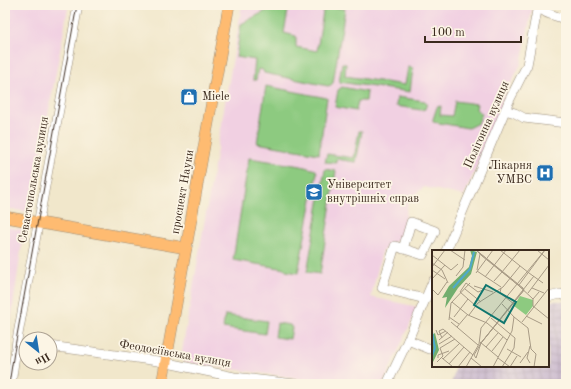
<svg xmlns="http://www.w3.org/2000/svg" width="571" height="389" font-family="'Old Standard TT',serif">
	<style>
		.built { fill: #f1d0e2 }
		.industrial { fill: url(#industrial-grid) }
		.grass { fill: #8dca80; stroke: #647a4f }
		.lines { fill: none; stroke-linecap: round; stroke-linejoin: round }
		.minor-casing { stroke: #968874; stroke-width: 10 }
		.major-casing { stroke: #968874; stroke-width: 12 }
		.minor { stroke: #fff; stroke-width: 9 }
		.major { stroke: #febb71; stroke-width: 11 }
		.tram { stroke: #3b2a1e; stroke-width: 1 }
		.labels { text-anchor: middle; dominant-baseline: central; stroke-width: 3.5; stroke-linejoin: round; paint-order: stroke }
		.poi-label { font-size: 12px; fill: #3b2a1e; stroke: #fcf5e5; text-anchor: start }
		.street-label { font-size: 12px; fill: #3b2a1e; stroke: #fcf5e5 }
		.inset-river { fill: none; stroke: #4eaacc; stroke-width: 2 }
		.inset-road { fill: none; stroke: #a89b86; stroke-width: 1 }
		.view { fill: #0f766e; fill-opacity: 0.15; stroke: #0f766e; stroke-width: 2 }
		.inset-edge { fill: none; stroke: #3b2a1e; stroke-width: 2 }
	</style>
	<defs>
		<pattern id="industrial-grid" width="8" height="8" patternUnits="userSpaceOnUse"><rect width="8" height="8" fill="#cebed0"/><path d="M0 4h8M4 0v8" fill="none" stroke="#b2a3b2"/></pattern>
	</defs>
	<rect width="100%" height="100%" fill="#fcf5e5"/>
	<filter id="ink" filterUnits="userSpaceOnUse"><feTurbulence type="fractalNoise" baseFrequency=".025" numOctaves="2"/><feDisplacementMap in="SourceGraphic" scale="8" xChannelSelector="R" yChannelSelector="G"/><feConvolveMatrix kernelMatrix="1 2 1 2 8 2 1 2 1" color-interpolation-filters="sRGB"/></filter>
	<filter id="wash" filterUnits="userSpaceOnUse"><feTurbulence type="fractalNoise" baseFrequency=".012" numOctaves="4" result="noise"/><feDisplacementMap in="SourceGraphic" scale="16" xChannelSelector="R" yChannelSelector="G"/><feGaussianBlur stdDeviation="0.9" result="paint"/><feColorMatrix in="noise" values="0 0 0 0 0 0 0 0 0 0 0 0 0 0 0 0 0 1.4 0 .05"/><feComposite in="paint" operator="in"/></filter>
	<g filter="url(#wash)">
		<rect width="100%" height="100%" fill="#f1e7cb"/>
		<g class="built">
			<polygon points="5,5 54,5 68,8 30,212 5,208"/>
			<polygon points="242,5 533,5 521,64 502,100 497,120 464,196 424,187 408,200 403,236 382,251 371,297 418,307 383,384 337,384 184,362 181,357"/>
			<polygon points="5,227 24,230 11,320 5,319"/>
		</g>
		<polygon class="industrial" points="548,301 566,301 566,384 451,384 456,366 548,366"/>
		<g class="grass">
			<polygon points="277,5 289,5 284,33 296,36 296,47 317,51 324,5 345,9 333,83 331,85 328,86 264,73 263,70 258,69 256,80 253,80 255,60 236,57 241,24"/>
			<polygon points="342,63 346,64 345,76 405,85 408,67 413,68 410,92 339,82"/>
			<polygon points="266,86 327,98 319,154 257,143"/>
			<polygon points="342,87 367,92 366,101 358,101 356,111 335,107 338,90"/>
			<polygon points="397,97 425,101 427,103 425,109 421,110 396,106"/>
			<polygon points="455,101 477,104 476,109 482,114 478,123 468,128 433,122 433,119 437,107 441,106 440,115 452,116"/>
			<polygon points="359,131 362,131 356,162 336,159 336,163 325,162 327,154 354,158"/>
			<polygon points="249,158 301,166 316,170 317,173 298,273 286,271 285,269 233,260"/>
			<polygon points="325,169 336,171 320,274 307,272"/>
			<polygon points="225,315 267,321 265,334 223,328"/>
			<polygon points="277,323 290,325 292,328 290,339 275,337"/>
		</g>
	</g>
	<g filter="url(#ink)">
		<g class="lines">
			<defs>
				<g id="minor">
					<path d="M538,6C545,15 556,15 566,20"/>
					<polyline points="505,110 515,113 524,118 566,123"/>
					<polyline points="403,249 411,222 435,231 423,255 395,246 382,288 425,299"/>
					<polyline points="446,251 509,101 527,65 538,5"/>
					<polyline points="548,297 561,294 566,296"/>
					<polyline points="408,340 430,349 433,349"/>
					<polyline points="50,346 158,361 234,377 295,384"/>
					<polyline points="11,384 17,340 78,5"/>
					<polyline points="387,384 408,340 433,281"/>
				</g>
				<g id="major">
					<polyline points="5,217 186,248"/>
					<polyline points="162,384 229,5"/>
				</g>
			</defs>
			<use href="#minor" class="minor-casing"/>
			<use href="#major" class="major-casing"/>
			<use href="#minor" class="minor"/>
			<use href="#major" class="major"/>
			<polyline class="tram" points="9,384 14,352 77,5"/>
		</g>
	</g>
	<defs>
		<symbol id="shop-square" viewBox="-11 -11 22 22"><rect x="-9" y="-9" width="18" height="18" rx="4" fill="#1f6fb2" stroke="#fcf5e5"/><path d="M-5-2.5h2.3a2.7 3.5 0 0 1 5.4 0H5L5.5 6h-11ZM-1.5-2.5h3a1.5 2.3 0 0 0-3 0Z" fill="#fff"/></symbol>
		<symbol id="hospital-square" viewBox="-11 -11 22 22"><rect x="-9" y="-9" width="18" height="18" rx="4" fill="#1f6fb2" stroke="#fcf5e5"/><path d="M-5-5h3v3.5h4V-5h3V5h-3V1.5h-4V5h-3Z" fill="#fff"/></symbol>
		<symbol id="university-square" viewBox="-11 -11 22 22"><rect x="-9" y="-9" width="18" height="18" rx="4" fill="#1f6fb2" stroke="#fcf5e5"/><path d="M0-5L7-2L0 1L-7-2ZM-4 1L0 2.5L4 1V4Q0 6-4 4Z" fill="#fff"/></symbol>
	</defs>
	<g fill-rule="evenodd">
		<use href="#shop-square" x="179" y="87" width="20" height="20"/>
		<use href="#hospital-square" x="535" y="163" width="20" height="20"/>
		<use href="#university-square" x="304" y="182" width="20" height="20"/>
	</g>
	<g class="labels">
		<g class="poi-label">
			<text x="202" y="97">Miele</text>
			<text x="532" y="166" text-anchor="end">Лікарня<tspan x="532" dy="14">УМВС</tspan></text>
			<text x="327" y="185">Університет<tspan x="327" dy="14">внутрішніх справ</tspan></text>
		</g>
		<g class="street-label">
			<text transform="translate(487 125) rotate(-66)">Полігонна вулиця</text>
			<text transform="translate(34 180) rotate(-80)">Севастопольська вулиця</text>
			<text transform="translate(183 192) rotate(-80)">проспект Науки</text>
			<text transform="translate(175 354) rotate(10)">Феодосіївська вулиця</text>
		</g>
	</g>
	<g transform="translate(432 250)">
		<rect width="117" height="117" fill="#f1e7cb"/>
		<path d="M38,0L45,2L39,24L26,38L13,58L15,47L10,48L17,36L37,17L40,6ZM3,83L7,100L1,112L0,85Z" fill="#72ae6e"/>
		<path d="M88,46L101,50V56L94,65L82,56Z" fill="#8dca80"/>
		<path class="inset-river" d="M21,38L38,19L42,2M0,82L3,98L0,106"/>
		<path class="inset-road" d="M18,0L33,10M44,0L86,35M44,0L50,6L91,39L92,40L49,93L42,105L44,108L49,93L92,40L91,38L44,0M68,0L97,23M105,0L117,10M0,5L19,20L26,14M0,13L10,20L16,33M0,17L13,0M0,20L13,29M45,20L48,4M45,21L69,37M70,22L88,0M44,23L61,0M97,23L111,33M24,26L31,17L33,0M53,27L74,0M0,29L13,15M62,31L70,22M86,35L101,49M87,35L113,0M42,36L61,42M69,38L68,43L82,54M100,38L112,43M0,39L6,45L15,32M33,39L49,52M107,42L101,49V56L117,69M96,43L117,15M20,52L36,65L55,73L75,90M44,56L28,42L34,33L46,42L51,40M37,65L46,53L71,37L88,16M94,66L110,74M17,67L27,74M22,67L36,49M82,67L96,78L99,99L104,104L102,117M59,68L83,88L82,98L70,117M17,70L19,53L38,33M19,72L46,95M90,72L117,38M25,77L36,64M4,80L6,85L14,81M10,88L7,81L11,79L41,105M7,90L16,82M48,92L66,107M49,93L102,26M7,94L20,86M54,97L66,83M75,99L89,107M60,101L71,87M6,108V105L17,101M10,108L21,117M39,108L50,117M66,108L78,117M11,109L28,93M5,112L11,106L8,98L23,89M88,113L96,102M98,113L95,108L98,96M17,114L32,97M26,117L38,102M34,117L47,94L49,78L113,0M61,117L80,81L82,67L70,54M78,117L85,106"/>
		<path class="view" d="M54,35L84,52L72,73L42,55Z"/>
		<rect width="117" height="117" class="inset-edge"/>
	</g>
	<rect width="571" height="389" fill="none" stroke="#fcf5e5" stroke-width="20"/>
	<g transform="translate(38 351) rotate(150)"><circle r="19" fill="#fcf5e5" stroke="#afa495"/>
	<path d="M0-3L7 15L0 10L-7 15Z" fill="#1f6fb2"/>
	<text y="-6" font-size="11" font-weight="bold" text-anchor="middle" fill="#3b2a1e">Пн</text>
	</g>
	<path d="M425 36v6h96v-6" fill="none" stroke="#3b2a1e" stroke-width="2"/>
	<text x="431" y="36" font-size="12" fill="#3b2a1e" stroke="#fcf5e5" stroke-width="3" paint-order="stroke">100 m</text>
</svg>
